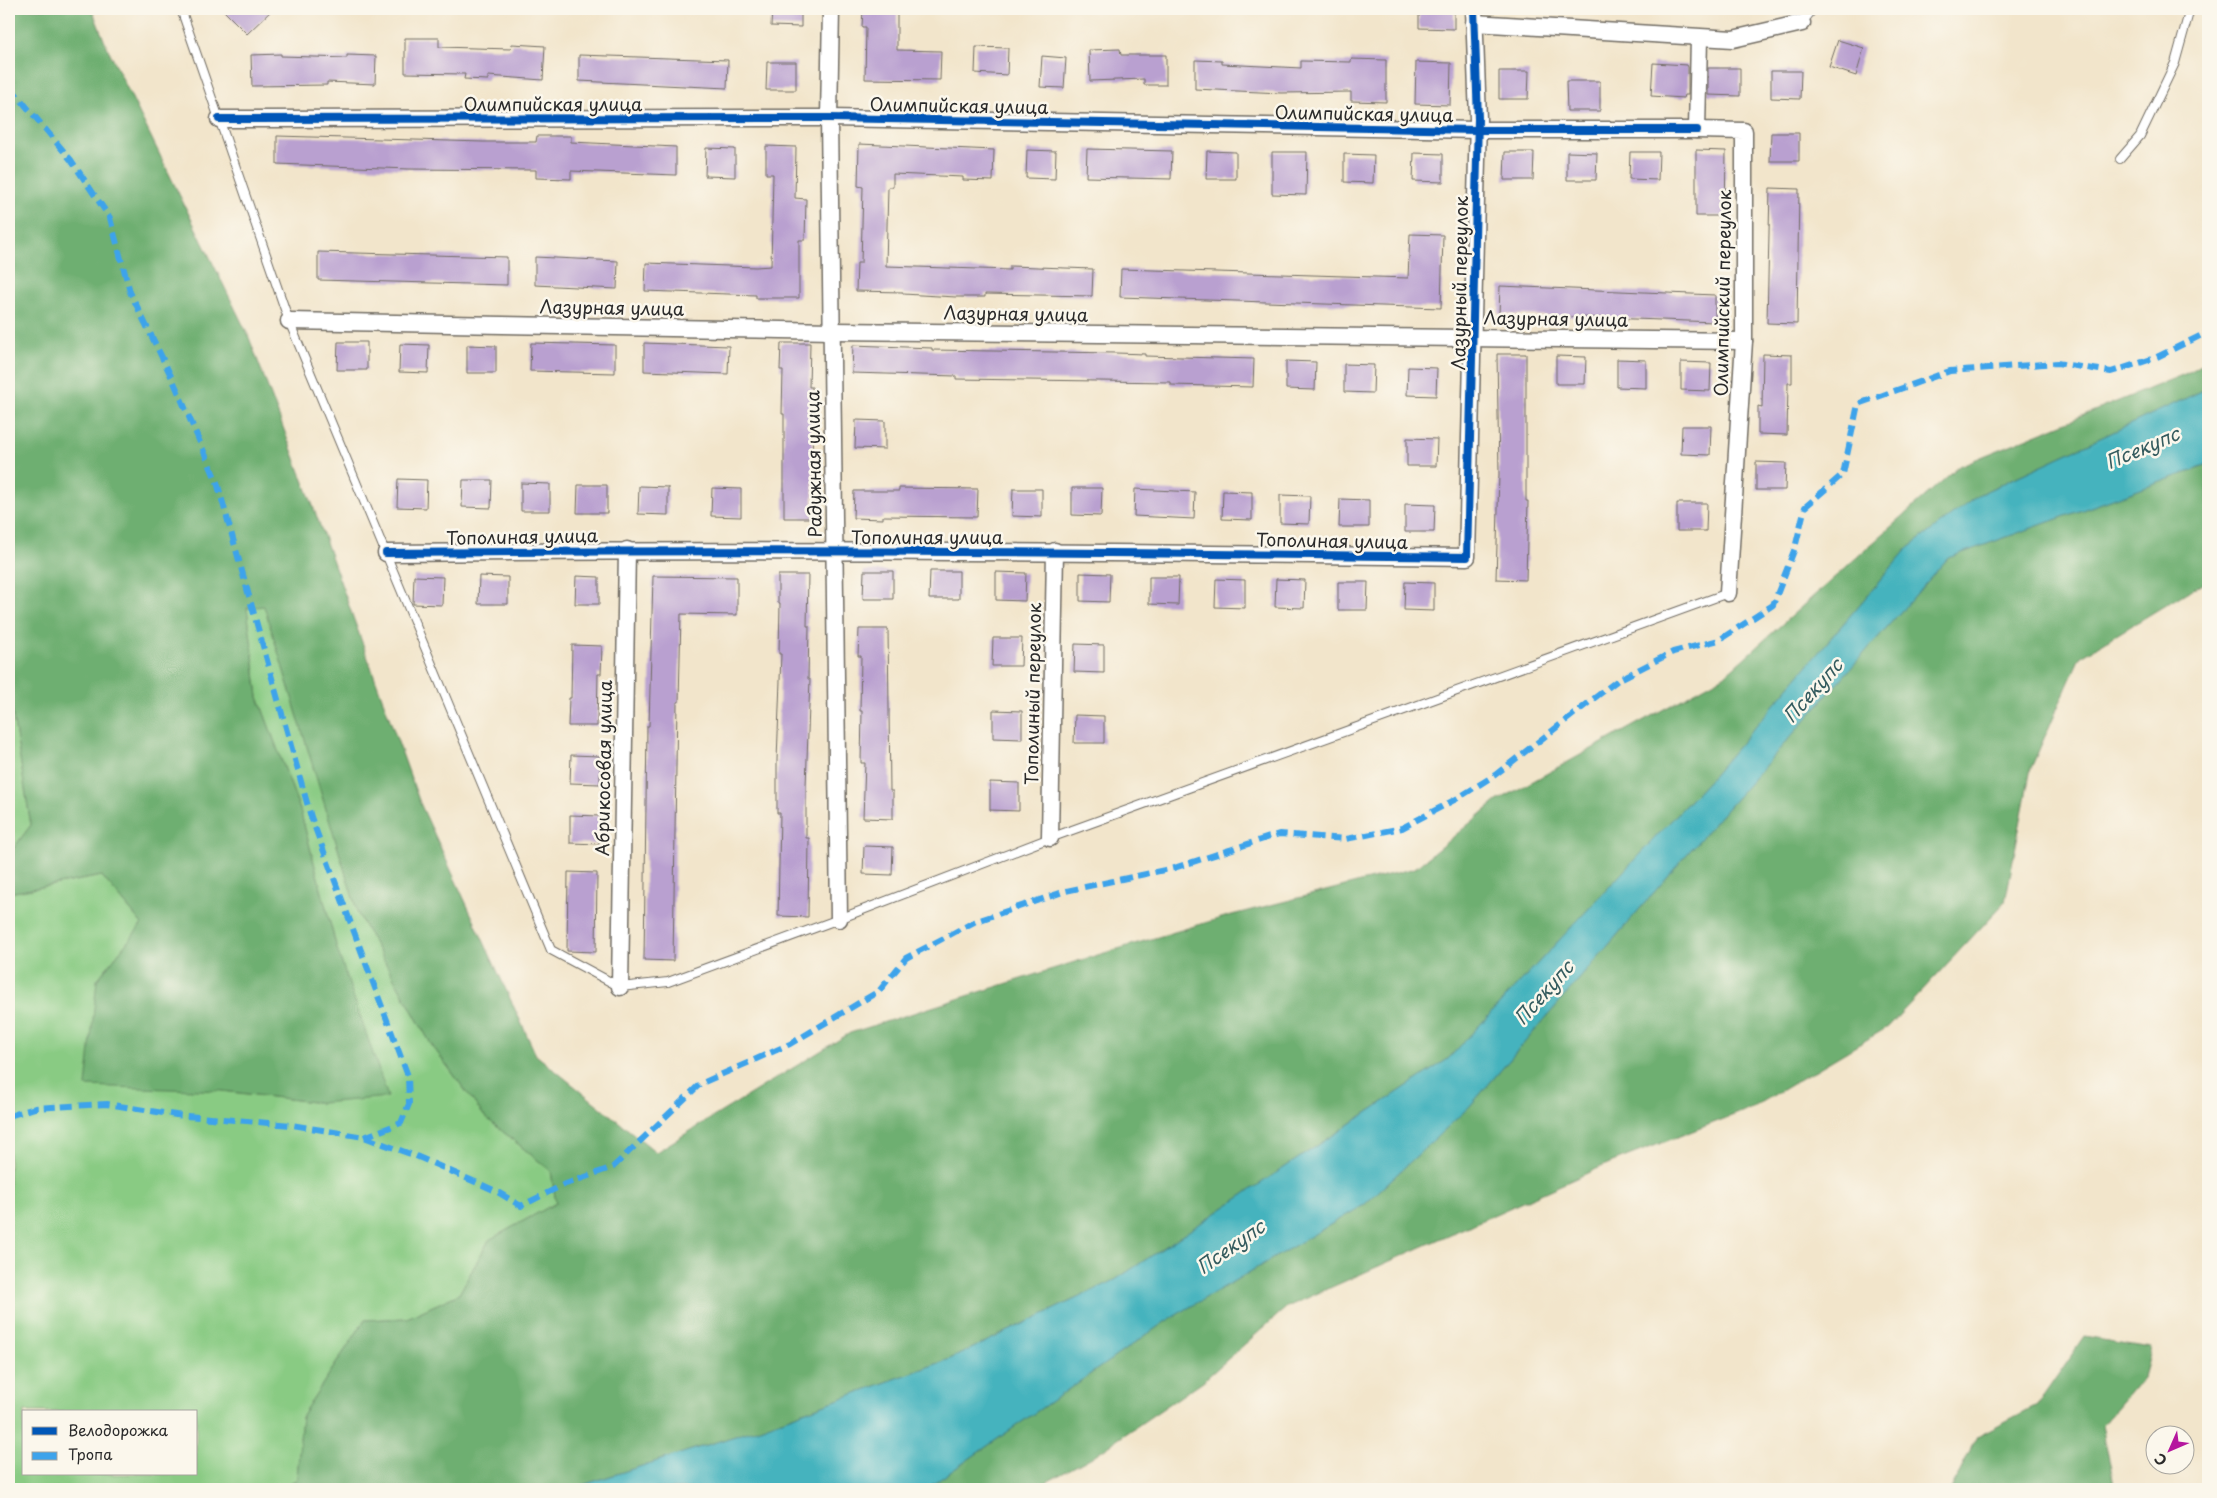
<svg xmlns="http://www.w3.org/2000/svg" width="2217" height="1498" font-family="'Playpen Sans',sans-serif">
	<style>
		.green { fill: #89cb83; stroke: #5a7b57; fill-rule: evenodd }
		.forest { fill: #6eaf71; stroke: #4c6d4e }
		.water { fill: #44b3be; stroke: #386f74 }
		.building { fill: #b9a0d0 }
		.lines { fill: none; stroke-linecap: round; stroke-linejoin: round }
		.lane-casing { stroke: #716c63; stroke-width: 10 }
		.street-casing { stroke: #716c63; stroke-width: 19 }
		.lane { stroke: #fff; stroke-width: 8 }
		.street { stroke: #fff; stroke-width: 16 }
		.quiet { stroke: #3ea3eb; stroke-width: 6; stroke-dasharray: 12 6; stroke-linecap: butt }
		.cycleway-casing { stroke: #fbf7ec; stroke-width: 11 }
		.cycleway { stroke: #0057b8; stroke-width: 8 }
		.labels { text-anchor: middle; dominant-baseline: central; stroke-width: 5; stroke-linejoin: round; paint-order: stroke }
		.street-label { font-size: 18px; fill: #2b2b2b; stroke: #fbf7ec }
		.water-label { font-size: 19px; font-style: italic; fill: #345b5e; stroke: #fbf7ec }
	</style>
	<rect width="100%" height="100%" fill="#fbf7ec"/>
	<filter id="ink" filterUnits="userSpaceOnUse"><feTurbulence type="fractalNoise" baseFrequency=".02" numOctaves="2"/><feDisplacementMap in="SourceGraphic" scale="10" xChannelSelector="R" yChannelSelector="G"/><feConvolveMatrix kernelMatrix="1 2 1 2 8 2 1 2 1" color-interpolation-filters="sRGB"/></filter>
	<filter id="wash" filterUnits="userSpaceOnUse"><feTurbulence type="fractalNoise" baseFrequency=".0096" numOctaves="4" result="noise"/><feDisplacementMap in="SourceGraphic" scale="20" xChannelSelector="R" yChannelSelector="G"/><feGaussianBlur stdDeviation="1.12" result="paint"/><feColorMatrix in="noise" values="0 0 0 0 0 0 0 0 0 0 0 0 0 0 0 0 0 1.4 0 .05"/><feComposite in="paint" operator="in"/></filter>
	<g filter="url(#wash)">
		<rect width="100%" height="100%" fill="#f2e5cb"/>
		<g class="green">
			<path d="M264,605L358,914L431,1044L485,1117L551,1171L556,1203L489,1240L459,1294L407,1318L365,1320L302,1415L297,1479L280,1489H9V893L102,876L142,924L97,980L223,1091L321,1103L337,949L300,810L258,697L247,608ZM24,1412H196V1474H24Z"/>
			<polygon points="9,692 31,825 10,853 9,872"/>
		</g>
		<g class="forest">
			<polygon points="9,9 92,9 106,45 248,335 313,506 420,803 536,1055 656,1152 850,1033 1081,960 1228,916 1415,868 1497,801 1724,676 1959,466 2187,373 2208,360 2208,388 1980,494 1908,548 1711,778 1448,1059 1115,1280 950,1359 754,1430 570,1489 280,1489 297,1479 302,1415 365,1320 407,1318 459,1294 489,1240 556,1203 551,1171 485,1117 431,1044 358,914 264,606 247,608 258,697 300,810 337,949 388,1097 321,1103 223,1091 86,1086 97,980 142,924 102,876 9,893 10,853 31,825 9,692"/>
			<polygon points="2208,465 2208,582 2192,589 2080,657 2031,768 2005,902 1888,1027 1752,1108 1610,1163 1287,1307 1203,1381 1092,1457 1034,1489 926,1489 1166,1321 1364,1205 1469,1107 1687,854 1948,558"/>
			<polygon points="2084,1337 2151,1348 2143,1377 2102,1425 2115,1489 1951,1489 1977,1436 2037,1405"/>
		</g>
		<polygon class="water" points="2208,388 2208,465 1948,558 1687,854 1469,1107 1364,1205 1166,1321 926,1489 570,1489 754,1430 950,1359 1115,1280 1448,1059 1711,778 1908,548 1980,494"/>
		<g id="blocks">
			<g class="building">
				<polygon points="222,9 273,9 247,34"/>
				<polygon points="772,9 801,9 801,27 771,26"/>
				<polygon points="863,9 897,9 897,50 941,51 940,80 865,79 866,27 862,27"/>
				<polygon points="1419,9 1454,9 1454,29 1419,28"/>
				<polygon points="405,38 439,38 439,47 511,49 512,44 545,46 543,80 488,76 488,80 464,79 465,74 405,73"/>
				<polygon points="1838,40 1864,48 1856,76 1829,67"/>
				<polygon points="976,47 1008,48 1007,75 975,73"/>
				<polygon points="1120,49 1121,55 1166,55 1166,85 1144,85 1144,79 1090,81 1089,50"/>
				<polygon points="281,54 281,56 347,58 347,55 376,56 375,84 327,82 327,85 252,86 251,55"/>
				<polygon points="579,55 728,60 727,88 579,81"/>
				<polygon points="1042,56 1066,58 1064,88 1040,87"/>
				<polygon points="1351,59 1386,60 1386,102 1351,101 1351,92 1281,93 1195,89 1195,60 1222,61 1222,64 1301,68 1301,61 1351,62"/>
				<polygon points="767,62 796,62 796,90 766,90"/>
				<polygon points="1416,62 1451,63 1450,105 1415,104"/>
				<polygon points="1653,63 1687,65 1688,67 1688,95 1685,95 1684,98 1651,96"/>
				<polygon points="1708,68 1740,68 1740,96 1708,95"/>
				<polygon points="1499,71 1529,71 1528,99 1499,99"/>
				<polygon points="1771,71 1801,71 1800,99 1771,98"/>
				<polygon points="1566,81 1600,81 1600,111 1567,111"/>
				<polygon points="1771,133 1799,133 1799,161 1770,161"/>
				<polygon points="277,136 483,142 536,142 537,136 571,136 571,142 676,147 676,175 571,171 571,179 536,178 536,170 409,169 277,164"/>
				<polygon points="859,144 994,150 993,181 963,180 963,177 893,174 893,187 888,187 886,266 1010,270 1010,266 1093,269 1092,296 985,294 985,297 956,297 903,294 903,292 856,291 857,263 861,263 863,187 858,186"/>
				<polygon points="766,146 796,147 795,198 806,199 805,240 799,240 799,298 756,298 756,295 645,291 646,263 756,267 771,266 773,174 766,174"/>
				<polygon points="706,148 735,149 735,177 705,176"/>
				<polygon points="1087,149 1172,151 1171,179 1086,177"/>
				<polygon points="1027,150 1056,151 1055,179 1026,178"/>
				<polygon points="1696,150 1726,151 1725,216 1696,216"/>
				<polygon points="1207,151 1236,152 1236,179 1206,179"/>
				<polygon points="1272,152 1307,152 1306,195 1272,194"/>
				<polygon points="1505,152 1534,152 1533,180 1504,180"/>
				<polygon points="1567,152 1597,153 1596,180 1567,180"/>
				<polygon points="1630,152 1659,152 1658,180 1629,179"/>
				<polygon points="1414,153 1443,154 1443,182 1413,181"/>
				<polygon points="1344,154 1374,155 1373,183 1344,182"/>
				<polygon points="1770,188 1799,189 1797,324 1767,323"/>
				<polygon points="1410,234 1443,235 1441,308 1120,297 1121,269 1408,278"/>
				<polygon points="318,252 507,257 507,285 318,280"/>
				<polygon points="535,257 618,261 617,289 535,285"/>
				<polygon points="1500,286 1715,295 1715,322 1499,314"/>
				<polygon points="338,342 367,342 367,370 337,370"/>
				<polygon points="531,343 615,345 615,373 530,371"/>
				<polygon points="644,343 729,346 728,374 644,371"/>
				<polygon points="781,343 810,343 809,387 812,387 813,518 784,518 784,414 782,414 783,370 780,370"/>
				<polygon points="400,344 429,345 428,373 399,372"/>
				<polygon points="467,345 496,346 496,373 467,373"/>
				<polygon points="853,345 932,348 932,350 1116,353 1145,354 1145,356 1254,359 1253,387 1171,385 1171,382 956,379 956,376 852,373"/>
				<polygon points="1497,354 1526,354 1526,501 1528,501 1526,580 1496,579 1499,474"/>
				<polygon points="1763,354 1792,355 1792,383 1788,383 1787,435 1758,434 1758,406 1762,407"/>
				<polygon points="1556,356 1586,357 1585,384 1556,384"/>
				<polygon points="1617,359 1646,360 1646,388 1617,387"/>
				<polygon points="1286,361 1316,362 1315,390 1286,389"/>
				<polygon points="1681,362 1711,363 1710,391 1681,390"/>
				<polygon points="1344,364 1374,365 1373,393 1344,392"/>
				<polygon points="1408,367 1437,368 1436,396 1407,395"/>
				<polygon points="856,420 885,421 885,449 855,448"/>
				<polygon points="1682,426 1711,426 1710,455 1681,454"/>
				<polygon points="1407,438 1437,439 1436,466 1407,466"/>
				<polygon points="1756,462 1786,463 1785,490 1756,490"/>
				<polygon points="398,479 427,480 426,508 397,507"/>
				<polygon points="463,480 492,480 491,508 462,507"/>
				<polygon points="521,483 550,484 550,511 521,511"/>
				<polygon points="578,485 607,485 607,513 577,513"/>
				<polygon points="639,486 668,487 668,515 638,514"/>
				<polygon points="712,488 741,489 741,517 711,516"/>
				<polygon points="899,488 978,489 977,517 883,516 883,519 853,518 854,491 899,491"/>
				<polygon points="1072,488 1102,488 1101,516 1072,515"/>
				<polygon points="1013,489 1042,489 1042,517 1012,516"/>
				<polygon points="1135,489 1195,492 1194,519 1134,516"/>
				<polygon points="1223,491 1252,492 1252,520 1222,519"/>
				<polygon points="1280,495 1310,496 1309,524 1280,523"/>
				<polygon points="1340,499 1369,500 1369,527 1339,527"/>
				<polygon points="1677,503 1707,503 1706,531 1677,531"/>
				<polygon points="1405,504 1435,505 1434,532 1405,532"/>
				<polygon points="864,571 893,571 893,599 863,599"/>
				<polygon points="930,571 959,571 959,599 929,599"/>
				<polygon points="996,572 1026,573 1025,601 996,600"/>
				<polygon points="1080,573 1110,574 1109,602 1080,601"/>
				<polygon points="778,575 808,575 807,626 809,626 808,679 810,679 806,786 806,838 809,838 808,917 778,916 780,813 777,813 777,760 781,654 779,654 780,603 778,603"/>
				<polygon points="414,576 443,577 442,605 413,604"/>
				<polygon points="479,576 508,577 508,604 478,604"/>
				<polygon points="576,576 599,577 599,604 575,604"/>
				<polygon points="653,576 737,577 737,615 681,614 679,702 677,702 673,961 644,960 647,726 649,726"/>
				<polygon points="1149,577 1179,577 1178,605 1149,604"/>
				<polygon points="1216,579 1245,580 1245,608 1215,607"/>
				<polygon points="1276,579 1305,580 1304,608 1275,607"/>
				<polygon points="1338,582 1368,582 1367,610 1338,610"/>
				<polygon points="1405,582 1434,583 1434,611 1404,610"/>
				<polygon points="859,629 888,629 890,791 893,791 893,819 863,818 865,763 861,763 862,711 860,711 861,656 858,656"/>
				<polygon points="993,638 1022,638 1021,666 992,666"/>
				<polygon points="1075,644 1104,645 1104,673 1074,672"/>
				<polygon points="572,645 602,646 601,674 598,674 597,726 568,726 569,698 571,698"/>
				<polygon points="993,710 1022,711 1022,739 993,738"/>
				<polygon points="1075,715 1104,716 1104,743 1074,743"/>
				<polygon points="571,755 600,756 600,784 570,783"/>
				<polygon points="990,782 1019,783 1019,811 990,810"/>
				<polygon points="570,815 600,816 599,844 570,843"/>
				<polygon points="864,846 893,847 892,875 863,874"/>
				<polygon points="568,872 597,873 596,952 567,951"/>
			</g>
		</g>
	</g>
	<g filter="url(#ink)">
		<use href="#blocks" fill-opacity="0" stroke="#716c63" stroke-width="1"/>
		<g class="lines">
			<defs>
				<g id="lane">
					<polyline points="181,9 289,321 551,950 620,987 668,982 839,919 1050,838 1728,593"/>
					<polyline points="1802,23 1813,9"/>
					<polyline points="2120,159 2140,136 2175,63 2190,9"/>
				</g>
				<g id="street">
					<polyline points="831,9 829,118 839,919"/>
					<polyline points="1474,23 1733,39 1802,23"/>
					<polyline points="1699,38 1697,130 1744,131 1744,341 1728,593"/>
					<polyline points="219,119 829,118 1477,130 1697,130"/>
					<polyline points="289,321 832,331 1744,341"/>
					<path d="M386,553C747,549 1107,552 1467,557L1478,119L1474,9"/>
					<polyline points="1050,838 1055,551"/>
					<polyline points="620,987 627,550"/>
				</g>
			</defs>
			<use href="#lane" class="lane-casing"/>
			<use href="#street" class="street-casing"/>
			<use href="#lane" class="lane"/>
			<use href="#street" class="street"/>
			<g class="quiet">
				<polyline points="9,88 16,94 71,160 110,218 130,292 173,380 217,482 311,817 408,1076 409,1104 401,1123 364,1137"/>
				<polyline points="9,1116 35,1108 107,1104 176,1115 292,1125 364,1137 416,1156 496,1191 521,1206 563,1185 613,1167 700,1084 790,1044 879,991 906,958 974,922 1066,891 1174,868 1279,834 1346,839 1402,828 1458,798 1495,775 1618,680 1673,652 1719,640 1773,605 1795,548 1805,507 1843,474 1858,404 1950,371 2057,363 2111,372 2155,358 2208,332"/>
			</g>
			<defs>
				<g id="cycleway">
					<polyline points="219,119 829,118 1477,130 1697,130"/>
					<path d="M386,553C747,549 1107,552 1467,557L1478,119L1474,9"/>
				</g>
			</defs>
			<use href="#cycleway" class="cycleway-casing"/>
			<use href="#cycleway" class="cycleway"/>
		</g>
	</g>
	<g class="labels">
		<g class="street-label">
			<text x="553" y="103">Олимпийская улица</text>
			<text transform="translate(959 105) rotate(1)">Олимпийская улица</text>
			<text transform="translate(1364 113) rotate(1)">Олимпийская улица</text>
			<text transform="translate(1459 283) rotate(-89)">Лазурный переулок</text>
			<text transform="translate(1722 293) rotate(-89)">Олимпийский переулок</text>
			<text transform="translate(612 307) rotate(1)">Лазурная улица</text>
			<text transform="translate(1016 313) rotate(1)">Лазурная улица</text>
			<text transform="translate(1556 318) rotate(1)">Лазурная улица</text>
			<text transform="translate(813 464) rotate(-91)">Радужная улица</text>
			<text transform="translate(522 536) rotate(-1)">Тополиная улица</text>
			<text x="927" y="536">Тополиная улица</text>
			<text transform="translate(1332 540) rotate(1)">Тополиная улица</text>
			<text transform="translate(1032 694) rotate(-89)">Тополиный переулок</text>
			<text transform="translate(603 768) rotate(-89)">Абрикосовая улица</text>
		</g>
		<g class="water-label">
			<text transform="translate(2142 447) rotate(-23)">Псекупс</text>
			<text transform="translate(1812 690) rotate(-48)">Псекупс</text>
			<text transform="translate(1543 992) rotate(-48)">Псекупс</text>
			<text transform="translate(1230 1246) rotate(-35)">Псекупс</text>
		</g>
	</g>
	<rect width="2217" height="1498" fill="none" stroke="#fbf7ec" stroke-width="30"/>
	<rect x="22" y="1410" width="175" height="65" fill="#fbf7ec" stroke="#a8a59f"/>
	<rect x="32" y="1427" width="25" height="8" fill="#0057b8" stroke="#a8a59f"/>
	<text x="68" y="1436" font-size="15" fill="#2b2b2b">Велодорожка</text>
	<rect x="32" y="1452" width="25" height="8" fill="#3ea3eb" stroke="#a8a59f"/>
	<text x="68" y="1460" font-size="15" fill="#2b2b2b">Тропа</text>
	<g transform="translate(2170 1450) rotate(225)"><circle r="24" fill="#fbf7ec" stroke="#a8a59f"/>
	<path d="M0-4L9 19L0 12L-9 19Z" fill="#b5179e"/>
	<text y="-8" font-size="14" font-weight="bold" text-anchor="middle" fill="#2b2b2b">С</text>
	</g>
</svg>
